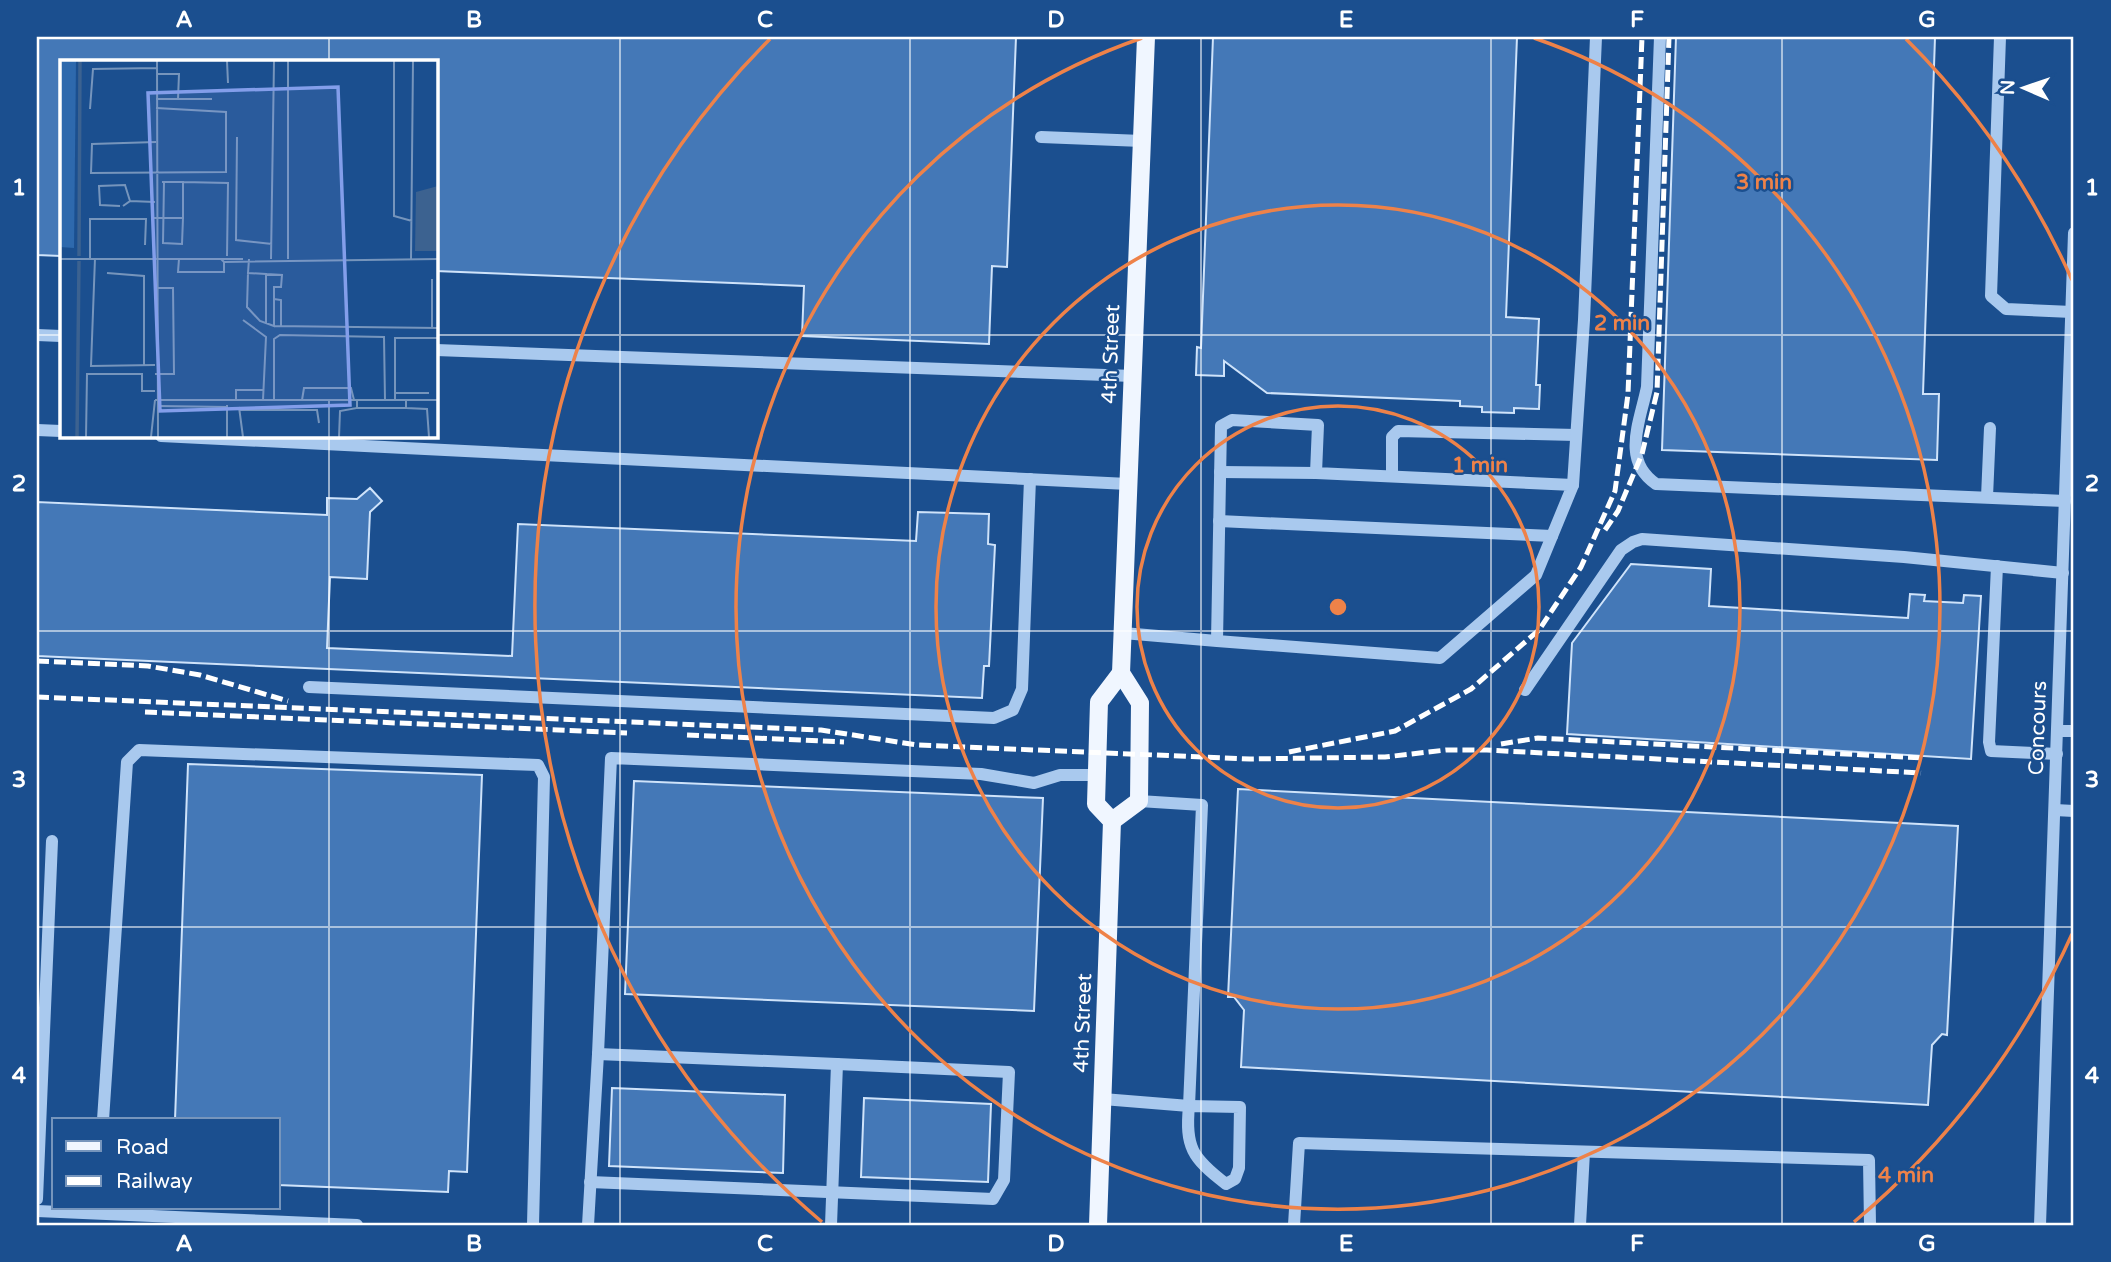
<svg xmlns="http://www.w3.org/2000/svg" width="2111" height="1262" font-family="'Varela Round',sans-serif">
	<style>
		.building { fill: #4478b7; stroke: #cfe3fa; stroke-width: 2 }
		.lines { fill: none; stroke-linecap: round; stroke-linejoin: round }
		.minor { stroke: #a9c9ee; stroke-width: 12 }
		.major { stroke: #f0f6ff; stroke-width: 18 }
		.rail { stroke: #fff; stroke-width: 5; stroke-dasharray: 12 5; stroke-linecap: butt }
		.grid { fill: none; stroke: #fff; stroke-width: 2; stroke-opacity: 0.55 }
		.ring { fill: none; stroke: #ee8249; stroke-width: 3.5 }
		.labels { text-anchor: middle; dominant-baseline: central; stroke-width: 5; stroke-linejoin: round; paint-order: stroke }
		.street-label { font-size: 21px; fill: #fff; stroke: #1b4f8f }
		.inset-river { fill: none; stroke: #3c6290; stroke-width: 3.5 }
		.inset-road { fill: none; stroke: #7695bc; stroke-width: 2 }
		.view { fill: #839eea; fill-opacity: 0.15; stroke: #839eea; stroke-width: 3.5 }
		.inset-edge { fill: none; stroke: #fff; stroke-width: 3.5 }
		.centre { fill: #ee8249; stroke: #1b4f8f; stroke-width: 3.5 }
		.ring-label { font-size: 21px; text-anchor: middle; font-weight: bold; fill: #ee8249; stroke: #1b4f8f; stroke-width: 5; stroke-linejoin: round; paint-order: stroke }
		.neatline { fill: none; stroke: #fff; stroke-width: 2.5 }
		.grid-label { font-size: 23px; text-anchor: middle; font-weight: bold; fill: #fff }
	</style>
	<rect width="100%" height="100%" fill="#1b4f8f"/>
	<g class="building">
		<polygon points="37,37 1016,37 1007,267 992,266 989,344 802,336 804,286 436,271 436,61 61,61 61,256 37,255"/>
		<polygon points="1213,37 1517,37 1506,317 1539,319 1536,385 1540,385 1539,409 1514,408 1514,413 1482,412 1482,407 1460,406 1460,401 1267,393 1224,361 1224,376 1196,375 1197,347 1201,348"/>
		<polygon points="1676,37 1935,37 1923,394 1939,394 1937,460 1662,450"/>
		<polygon points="370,488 382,501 370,512 367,579 330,577 327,648 512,656 518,524 916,541 918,512 989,514 988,544 995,545 989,666 984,666 982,698 37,656 37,502 327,515 327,498 357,499"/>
		<polygon points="1631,564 1711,569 1709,606 1908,618 1910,594 1925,595 1924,601 1963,603 1964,595 1981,596 1971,759 1567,734 1572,643"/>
		<polygon points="188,764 482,775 467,1172 449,1171 448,1192 278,1185 278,1120 175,1120"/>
		<polygon points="634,781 1043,798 1034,1011 625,994"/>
		<polygon points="1238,789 1958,826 1947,1035 1942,1034 1932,1045 1928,1105 1241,1067 1244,1010 1234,997 1228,997"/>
		<polygon points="612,1088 785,1095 783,1173 609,1166"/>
		<polygon points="864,1098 991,1104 988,1182 861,1177"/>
	</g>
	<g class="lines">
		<g class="minor">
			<path d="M1660,37L1647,387C1640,422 1621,460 1656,484L2065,501"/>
			<polyline points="2000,37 1991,296 2006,309 2072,312"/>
			<polyline points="1041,137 1142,141"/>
			<polyline points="37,335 61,336"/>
			<polyline points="436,350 1133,376"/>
			<polyline points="37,430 61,431"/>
			<polyline points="161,436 1128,484"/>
			<polyline points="1220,472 1316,473"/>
			<polyline points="1392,476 1392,437 1398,431 1576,435"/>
			<polyline points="1573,485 1584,320 1596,37"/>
			<polyline points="1987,497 1990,428"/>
			<polyline points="1219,521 1552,536"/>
			<polyline points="1997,566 1989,742 1991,751 2057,754"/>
			<polyline points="1123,633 1217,641 1221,426 1232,420 1318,425 1316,473 1573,485 1536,575 1440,658 1217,641"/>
			<polyline points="309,687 994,718 1013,710 1022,689 1030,479"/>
			<polyline points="1525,690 1621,550 1633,542 1642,539 1904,557 2063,573"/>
			<polyline points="2057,731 2074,731"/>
			<polyline points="2055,810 2074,811"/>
			<polyline points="598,1054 611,758 981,774 1034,783 1060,775 1096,775"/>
			<polyline points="1103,1099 1189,1106 1202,805 1139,801"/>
			<path d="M1189,1106L1240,1107L1239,1168L1235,1179L1226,1184C1192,1158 1185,1147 1189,1106Z"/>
			<polyline points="103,1120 127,762 139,750 538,765 544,777 533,1225"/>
			<polyline points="590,1182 993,1199 1004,1180 1009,1072 837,1064"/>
			<polyline points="37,1199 52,841"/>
			<polyline points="37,1211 357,1225"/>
			<polyline points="588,1225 598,1054 837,1064 831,1225"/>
			<polyline points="1294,1225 1299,1143 1869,1160 1870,1225"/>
			<polyline points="1580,1225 1584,1152"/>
			<polyline points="2040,1225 2074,233"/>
		</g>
		<g class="major">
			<polyline points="1112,821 1139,801 1140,703 1121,673 1146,37"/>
			<polyline points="1098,1225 1112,821 1096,804 1099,702 1121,673"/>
		</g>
		<g class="rail">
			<polyline points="1605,530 1618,511 1642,454 1657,392 1669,37"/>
			<polyline points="37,661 148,666 200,675 288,701"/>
			<polyline points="37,697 821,730 917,745 1250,759 1385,757 1446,750 1487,750 1921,773"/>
			<polyline points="145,712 627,733"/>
			<polyline points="687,735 844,742"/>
			<polyline points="1501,744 1538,738 1924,758"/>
			<polyline points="1289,752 1395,731 1471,689 1539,630 1581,567 1615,491 1628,394 1642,37"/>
		</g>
	</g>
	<path class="grid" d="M329,37V61M620,37V1225M910,37V1225M1201,37V1225M1491,37V1225M1782,37V1225M37,335H61M436,335H2074M329,436V1225M37,631H2074M37,927H2074"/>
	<g class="ring">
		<circle cx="1338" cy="607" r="201"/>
		<circle cx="1338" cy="607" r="402"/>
		<path d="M1534 38A602 602 0 1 1 1142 38"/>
		<path d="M2072 934A803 803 0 0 1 1854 1222M822 1222A803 803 0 0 1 770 39M1906 39A803 803 0 0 1 2072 280"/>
	</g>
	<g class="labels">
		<g class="street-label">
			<text transform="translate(1111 354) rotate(-88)">4th Street</text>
			<text transform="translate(2038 728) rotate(-88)">Concours</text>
			<text transform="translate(1083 1023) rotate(-88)">4th Street</text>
		</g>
	</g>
	<g transform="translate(60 60)">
		<rect width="378" height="378" fill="#1b4f8f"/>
		<path d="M0,1H16L14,188L0,187Z" fill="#2e69ad"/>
		<path d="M378,126V191H355L356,132Z" fill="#3c6290"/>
		<path class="inset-river" d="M19,196L20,1M17,377L19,201"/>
		<path class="inset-road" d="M97,1L98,377M167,1L168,23M334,1V156L352,161M97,14H119L118,39M96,39H152M30,49L33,9L97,8M378,64V120M177,77L176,180L212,184M96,82L32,84L31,113L166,112V52L96,48M104,122L103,183L122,184L123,158M123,122L168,123L167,196M70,141L95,142M60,146L40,145L39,126L65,125L70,141L63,146M91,158H123V122H102M30,198V159H86L85,185M35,198L31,306L95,305M0,199H183M119,199L118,212H164V202M161,199L164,202L378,199M211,199L214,1M228,199V1M351,199L353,1M47,213L84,216V306M188,213L187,247L200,261L214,266V227H221L222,215L188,213L189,199M94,228H113L114,314H95M214,239L221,240V266M183,260L206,277L203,340M206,263V213M214,266L378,268M372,268V219M335,333H369M95,340H378M176,340V330H204M214,340V279L220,275L324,277L325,340M242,340L244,328H291L294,340M335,340V278H378M167,345V377M99,346L167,347M179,347L183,377M297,348H346V340M346,348L367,349L369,377M179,350H257L259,363M26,377L27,314H82V331H95M91,377L95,340M269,377V340M279,377L280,351L297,348V340"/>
		<path class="view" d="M278,27L290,345L100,351L88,33Z"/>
		<rect width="378" height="378" class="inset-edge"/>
	</g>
	<circle cx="1338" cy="607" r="10" class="centre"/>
	<g class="ring-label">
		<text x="1764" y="189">3 min</text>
		<text x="1622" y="330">2 min</text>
		<text x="1480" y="472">1 min</text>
		<text x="1906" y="1182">4 min</text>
	</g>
	<rect width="2111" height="1262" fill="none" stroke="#1b4f8f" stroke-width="77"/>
	<rect x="52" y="1118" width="228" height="91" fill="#1b4f8f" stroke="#7695bc" stroke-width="2"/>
	<rect x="66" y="1141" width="35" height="10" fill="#f0f6ff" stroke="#7695bc" stroke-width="2"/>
	<text x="116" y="1154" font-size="21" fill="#ffffff">Road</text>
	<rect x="66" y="1176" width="35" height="10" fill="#ffffff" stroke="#7695bc" stroke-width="2"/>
	<text x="116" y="1188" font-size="21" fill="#ffffff">Railway</text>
	<g transform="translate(2024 88) rotate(272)" stroke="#1b4f8f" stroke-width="5" paint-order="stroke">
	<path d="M0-5L12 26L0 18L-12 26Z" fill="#ffffff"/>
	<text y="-10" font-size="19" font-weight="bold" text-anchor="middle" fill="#ffffff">N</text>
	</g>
	<rect x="38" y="38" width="2034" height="1186" class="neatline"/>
	<g class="grid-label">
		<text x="184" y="27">A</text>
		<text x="474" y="27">B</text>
		<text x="765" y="27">C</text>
		<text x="1056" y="27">D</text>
		<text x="1346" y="27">E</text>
		<text x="1637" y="27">F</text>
		<text x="1927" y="27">G</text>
		<text x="19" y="195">1</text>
		<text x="2092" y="195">1</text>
		<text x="19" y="491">2</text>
		<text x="2092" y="491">2</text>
		<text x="19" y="787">3</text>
		<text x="2092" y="787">3</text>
		<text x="19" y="1083">4</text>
		<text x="2092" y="1083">4</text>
		<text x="184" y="1251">A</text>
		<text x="474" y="1251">B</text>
		<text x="765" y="1251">C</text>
		<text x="1056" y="1251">D</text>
		<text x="1346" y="1251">E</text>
		<text x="1637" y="1251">F</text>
		<text x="1927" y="1251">G</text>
	</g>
</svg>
